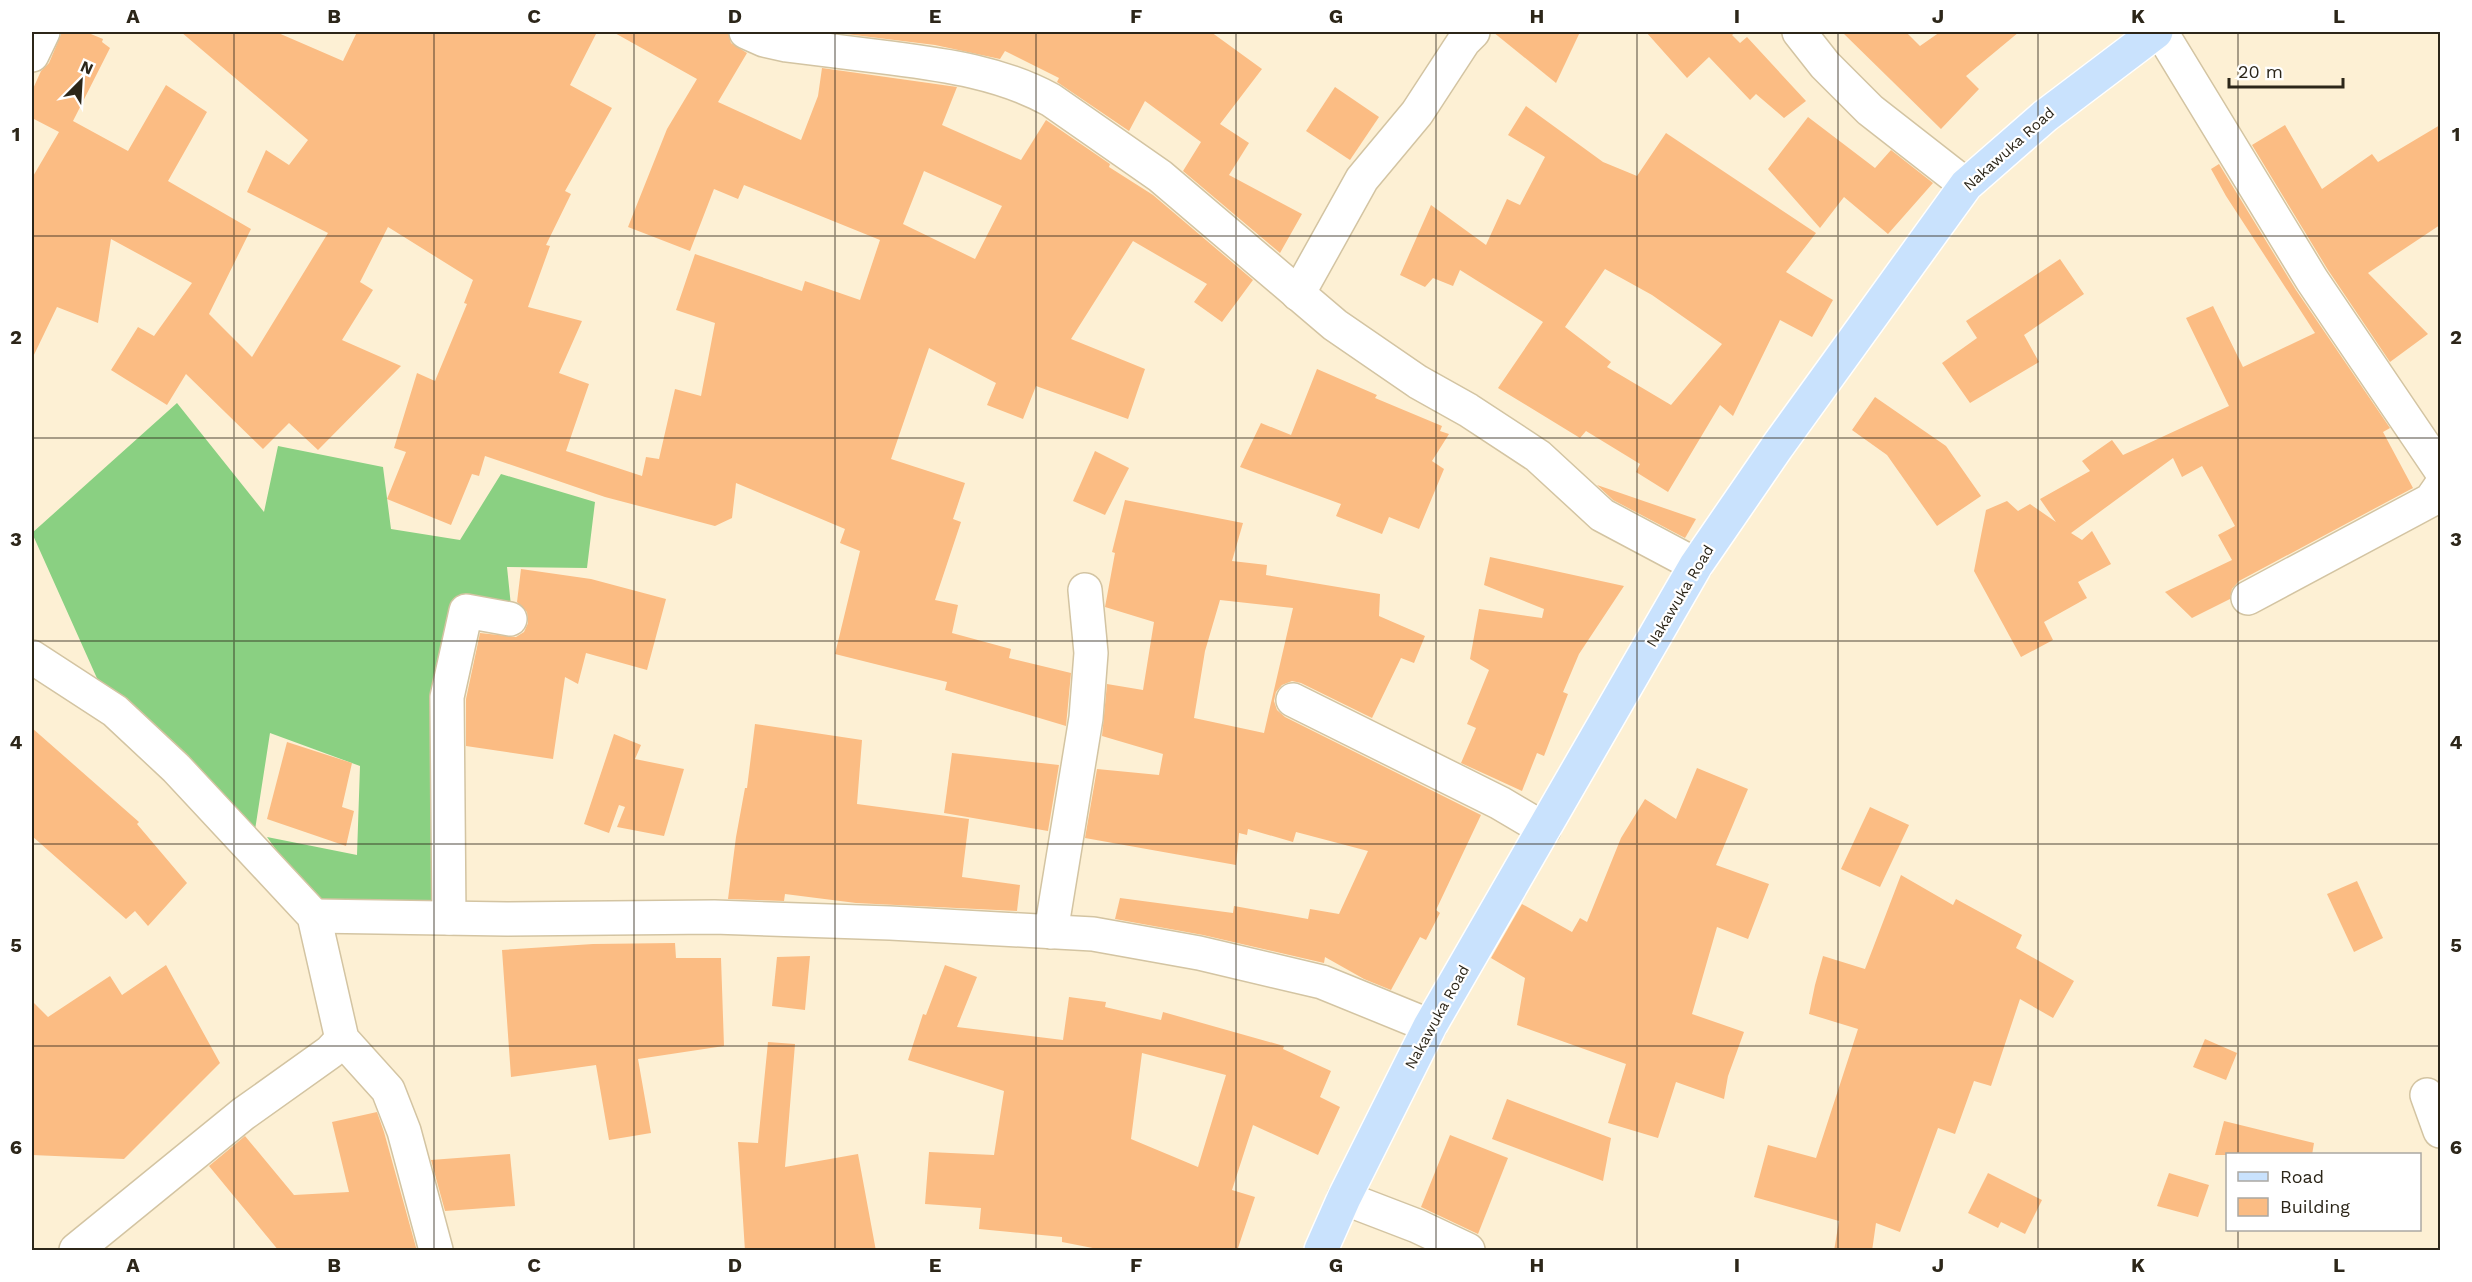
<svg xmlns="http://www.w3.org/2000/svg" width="2472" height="1282" font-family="'Work Sans',sans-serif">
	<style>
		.forest { fill: #8ad082 }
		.building { fill: #fbbc83; fill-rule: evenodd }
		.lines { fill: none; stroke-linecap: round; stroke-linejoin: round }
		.minor-casing { stroke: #d3c4a2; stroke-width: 36 }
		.major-casing { stroke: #fff; stroke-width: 36 }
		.minor { stroke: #fff; stroke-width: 33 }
		.major { stroke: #c9e2fd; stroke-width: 33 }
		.grid { fill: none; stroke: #2c2619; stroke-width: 1.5; stroke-opacity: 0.55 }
		.labels { text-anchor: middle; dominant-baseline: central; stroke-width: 4.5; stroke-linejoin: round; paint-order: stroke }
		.street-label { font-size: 15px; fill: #2c2619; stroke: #fff }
		.neatline { fill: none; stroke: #2c2619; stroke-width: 2 }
		.grid-label { font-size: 20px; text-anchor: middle; font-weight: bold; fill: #2c2619 }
	</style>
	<rect width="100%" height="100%" fill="#fdf0d4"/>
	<polygon class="forest" points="177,403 264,512 278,446 383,467 391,529 460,540 501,474 595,502 587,568 507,567 511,606 456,606 435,909 314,903 267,837 357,855 360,766 270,733 255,830 100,685 32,533"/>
	<g class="building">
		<path d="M62,32H86L103,39L102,42L110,48L73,121L128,151L166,85L207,112L168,181L251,229L209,314L252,357L328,233L247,192L266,150L289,165L308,140L181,32H276L343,61L357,32H597L570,85L612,108L565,191L571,194L546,245L550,246L528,307L582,321L559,373L589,384L566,451L642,476L646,457L659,459L675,389L701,396L715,323L676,310L695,254L802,291L805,281L860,300L880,240L744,185L738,199L714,189L690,251L628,227L667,129L697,79L613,32H728L731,43L747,53L718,102L801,140L818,96L822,68L957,87L942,125L1021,160L1046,120L1110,164L1109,167L1153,195L1253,280L1222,322L1194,302L1207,284L1133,241L1071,339L1145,369L1128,419L1036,386L1023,419L987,405L996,383L929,348L891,459L965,483L953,519L961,522L935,600L958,605L952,633L1011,649L1009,658L1071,673L1066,726L945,690L947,682L835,654L860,551L840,543L845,529L736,483L732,518L715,526L605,497L485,456L479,476L472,474L451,525L387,499L406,452L394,448L417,373L435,381L467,304L464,303L473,280L388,227L360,282L373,290L342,340L401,366L318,450L289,423L263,449L186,374L167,405L111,370L138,327L154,336L192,283L111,239L98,323L57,307L32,359V178L59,132L32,118V91L41,71L49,63ZM924,171L1002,206L975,259L903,224Z"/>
		<polygon points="830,32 1211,32 1262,69 1220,124 1249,143 1229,175 1302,214 1280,253 1183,171 1201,142 1145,101 1129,131 1057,82 1059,78 1005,51 1000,59 935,45"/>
		<polygon points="1493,32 1580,32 1556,83"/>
		<polygon points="1646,32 1736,32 1732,35 1740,43 1747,37 1806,101 1784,118 1756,94 1750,100 1709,57 1687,78"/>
		<polygon points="1842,32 1906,32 1920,46 1940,32 2019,32 1966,76 1979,89 1941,129"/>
		<polygon points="1335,87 1379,117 1350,160 1306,131"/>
		<path d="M1526,106L1603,162L1637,176L1666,133L1816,233L1786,272L1833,300L1812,337L1780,320L1733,416L1720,405L1668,492L1636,472L1640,464L1586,431L1580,438L1498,388L1543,322L1460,270L1453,286L1433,278L1425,287L1400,275L1431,205L1486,245L1507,199L1520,205L1545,157L1508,135ZM1605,269L1652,295L1722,344L1671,405L1607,367L1611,362L1565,327Z"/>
		<polygon points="1808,117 1875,168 1891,150 1933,183 1888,234 1844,197 1820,228 1768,169"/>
		<polygon points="2285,125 2322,189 2372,154 2378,162 2440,125 2440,225 2368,273 2428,334 2390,362 2328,270 2252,145"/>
		<polygon points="2219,164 2296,290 2390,428 2383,432 2413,488 2239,581 2232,589 2230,599 2192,618 2165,592 2232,560 2218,535 2235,526 2202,466 2182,477 2173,458 2071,533 2082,540 2092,531 2111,564 2078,582 2087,598 2044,622 2053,640 2021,657 1974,571 1986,510 2007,501 2018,511 2030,504 2056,522 2040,499 2090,471 2082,461 2112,440 2123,455 2229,406 2186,318 2213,306 2243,367 2315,333 2226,196 2211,169"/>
		<polygon points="2060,259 2084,294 2024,335 2039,362 1970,403 1942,363 1977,338 1966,321"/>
		<polygon points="1317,369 1377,395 1375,398 1442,426 1440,431 1449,434 1432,461 1444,469 1419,529 1389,517 1382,534 1336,516 1341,504 1240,467 1261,423 1291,435"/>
		<polygon points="1875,397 1946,446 1981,496 1937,526 1887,455 1852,430"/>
		<polygon points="1095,451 1129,468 1105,515 1073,501"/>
		<polygon points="1597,485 1696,519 1685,538 1613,500"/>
		<path d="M1125,500L1243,523L1232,561L1267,565L1266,575L1380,594L1379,616L1425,636L1414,663L1401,658L1372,718L1301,683L1292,681L1282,685L1276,692L1274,701L1277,710L1285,717L1481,815L1436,910L1440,913L1426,940L1420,937L1391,990L1364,979L1325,957L1324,963L1203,935L1115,919L1120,898L1233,913L1234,906L1308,919L1310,909L1339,914L1368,851L1296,832L1293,842L1248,829L1247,835L1239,833L1236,865L1085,838L1097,769L1159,775L1163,754L1102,736L1107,684L1143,690L1154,622L1105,607L1115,553L1112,552ZM1220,600L1293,608L1264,733L1194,718L1205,651Z"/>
		<polygon points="1490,557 1624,586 1579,654 1563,692 1568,694 1544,756 1537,753 1522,791 1461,763 1476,728 1467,724 1489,670 1470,659 1479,609 1542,618 1544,609 1484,585"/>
		<polygon points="521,569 591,579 666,599 647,670 586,653 578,684 565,677 553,759 466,746 466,699 480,633 516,637 524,632 528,623 527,612 517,602"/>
		<polygon points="755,724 862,740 857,804 969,819 962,877 1020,885 1017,911 856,903 785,894 784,901 728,899 736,837 745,788 747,788"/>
		<polygon points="32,728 139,822 137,824 187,883 148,926 135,911 126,919 32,836"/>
		<polygon points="614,734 641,745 635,759 684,769 664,836 617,827 625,807 619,805 609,833 584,824"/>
		<polygon points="287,742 352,763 342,807 354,811 346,846 267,819"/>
		<polygon points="952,753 1059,765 1048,831 944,813"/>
		<polygon points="1697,768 1748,789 1716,865 1769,884 1748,939 1717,927 1692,1014 1744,1032 1728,1076 1724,1099 1676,1082 1658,1138 1608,1123 1626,1064 1517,1025 1525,978 1491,958 1522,904 1572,932 1580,918 1587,922 1621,838 1645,799 1676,819"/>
		<polygon points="1870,807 1909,825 1880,887 1841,869"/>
		<polygon points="1901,875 1953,905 1956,899 2022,935 2016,948 2074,981 2053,1018 2020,999 1991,1086 1974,1081 1955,1134 1938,1128 1900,1232 1876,1223 1872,1251 1834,1251 1839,1221 1754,1197 1768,1145 1816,1158 1858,1029 1809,1014 1815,985 1823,956 1865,969"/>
		<polygon points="2357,881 2383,938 2354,952 2327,894"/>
		<polygon points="675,943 676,958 721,958 724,1046 638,1059 651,1133 609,1140 596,1065 511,1077 502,950 593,944"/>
		<polygon points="810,956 805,1010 772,1006 777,957"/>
		<polygon points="166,965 220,1063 124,1159 32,1155 32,1001 48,1017 110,976 122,995"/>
		<path d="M945,965L977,977L957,1027L1063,1040L1069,997L1106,1002L1105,1007L1161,1020L1163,1012L1284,1046L1283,1049L1331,1071L1320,1097L1340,1107L1318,1155L1253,1125L1232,1190L1255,1197L1237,1251H1108L1062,1242V1237L979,1229L981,1208L925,1204L929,1152L994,1155L1004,1091L908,1060L923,1014L926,1015ZM1142,1053L1226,1075L1198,1167L1131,1139Z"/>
		<polygon points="2205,1039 2237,1053 2226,1080 2193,1067"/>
		<polygon points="768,1042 795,1044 785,1167 858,1154 876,1251 745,1251 738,1142 758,1143"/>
		<polygon points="1507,1099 1611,1138 1603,1181 1492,1139"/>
		<polygon points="377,1112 384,1132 417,1251 279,1251 209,1166 245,1136 294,1195 349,1192 332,1122"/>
		<polygon points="2224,1121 2314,1143 2312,1155 2215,1155"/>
		<polygon points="1450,1135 1508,1158 1478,1234 1421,1207"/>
		<polygon points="510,1154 515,1206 445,1211 431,1160"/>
		<polygon points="1988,1173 2042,1200 2025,1234 2001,1222 1998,1228 1968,1213"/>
		<polygon points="2169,1173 2209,1185 2198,1217 2157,1206"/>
	</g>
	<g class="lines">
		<defs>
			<g id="minor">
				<path d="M746,32L764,40L786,45C821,49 856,54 891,58C946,65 1002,73 1051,100L1160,176L1335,325L1418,382L1468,410L1538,456L1602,515L1696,565"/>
				<polyline points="1799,32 1825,65 1870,110 1966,185"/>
				<polyline points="2161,32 2312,280 2440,469"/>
				<polyline points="32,55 43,32"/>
				<polyline points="1298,294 1362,179 1417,113 1464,41 1473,32"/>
				<polyline points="2248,598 2431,500 2440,487"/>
				<polyline points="32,657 115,711 176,768 314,916 342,1039 388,1090 404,1131 436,1250"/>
				<polyline points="1293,700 1500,803 1544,829"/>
				<polyline points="314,916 507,919 714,917 890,923 1093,934 1199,953 1322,982 1430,1026"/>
				<polyline points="449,918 447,697 466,611 510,619"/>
				<polyline points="1051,932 1086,718 1091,653 1085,590"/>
				<polyline points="2427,1095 2440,1131"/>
				<polyline points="1344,1198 1417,1226 1468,1250"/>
				<polyline points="76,1250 243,1114 330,1052 342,1039"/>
			</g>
			<polyline id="major" points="1321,1250 1344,1198 1430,1026 1696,565 1777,447 1966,185 2045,116 2156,32"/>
		</defs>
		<use href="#minor" class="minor-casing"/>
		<use href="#major" class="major-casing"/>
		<use href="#minor" class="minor"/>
		<use href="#major" class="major"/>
	</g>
	<path class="grid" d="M234,32V1250M434,32V1250M634,32V1250M835,32V1250M1036,32V1250M1236,32V1250M1436,32V1250M1637,32V1250M1838,32V1250M2038,32V1250M2238,32V1154M32,236H2440M32,438H2440M32,641H2440M32,844H2440M32,1046H2440M2238,1230V1250"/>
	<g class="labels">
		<g class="street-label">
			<text transform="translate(2009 149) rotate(-42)">Nakawuka Road</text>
			<text transform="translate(1680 596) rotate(-59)">Nakawuka Road</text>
			<text transform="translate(1437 1017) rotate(-61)">Nakawuka Road</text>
		</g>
	</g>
	<rect width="2472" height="1282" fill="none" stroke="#ffffff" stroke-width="66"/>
	<rect x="2226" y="1153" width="195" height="78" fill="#ffffff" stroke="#aba8a3" stroke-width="1.5"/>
	<rect x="2238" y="1172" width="30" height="9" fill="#c9e2fd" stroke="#aba8a3" stroke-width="1.5"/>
	<text x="2280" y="1183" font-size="18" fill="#2c2619">Road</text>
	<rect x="2238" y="1198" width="30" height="18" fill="#fbbc83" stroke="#aba8a3" stroke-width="1.5"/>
	<text x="2280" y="1213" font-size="18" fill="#2c2619">Building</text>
	<g transform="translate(81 81) rotate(24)" stroke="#ffffff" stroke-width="4.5" paint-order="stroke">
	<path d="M0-4.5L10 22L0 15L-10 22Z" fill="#2c2619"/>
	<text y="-9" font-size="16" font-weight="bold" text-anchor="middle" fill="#2c2619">N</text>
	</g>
	<path d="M2229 78v9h114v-9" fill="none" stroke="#2c2619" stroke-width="3"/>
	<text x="2238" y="78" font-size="18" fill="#2c2619" stroke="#ffffff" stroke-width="4.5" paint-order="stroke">20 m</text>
	<rect x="33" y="33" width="2406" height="1216" class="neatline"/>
	<g class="grid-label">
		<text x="133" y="23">A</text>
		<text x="334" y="23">B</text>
		<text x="534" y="23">C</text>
		<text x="735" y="23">D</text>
		<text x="935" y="23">E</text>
		<text x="1136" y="23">F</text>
		<text x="1336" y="23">G</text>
		<text x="1537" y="23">H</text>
		<text x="1737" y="23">I</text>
		<text x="1938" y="23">J</text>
		<text x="2138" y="23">K</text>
		<text x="2339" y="23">L</text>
		<text x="16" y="141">1</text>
		<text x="2456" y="141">1</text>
		<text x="16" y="344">2</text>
		<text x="2456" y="344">2</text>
		<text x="16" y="546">3</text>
		<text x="2456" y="546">3</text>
		<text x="16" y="749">4</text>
		<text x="2456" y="749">4</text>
		<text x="16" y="952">5</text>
		<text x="2456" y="952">5</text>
		<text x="16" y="1154">6</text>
		<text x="2456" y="1154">6</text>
		<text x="133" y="1272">A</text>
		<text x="334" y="1272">B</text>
		<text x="534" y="1272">C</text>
		<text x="735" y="1272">D</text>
		<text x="935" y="1272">E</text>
		<text x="1136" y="1272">F</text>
		<text x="1336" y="1272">G</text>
		<text x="1537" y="1272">H</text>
		<text x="1737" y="1272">I</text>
		<text x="1938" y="1272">J</text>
		<text x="2138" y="1272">K</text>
		<text x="2339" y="1272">L</text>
	</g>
</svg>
